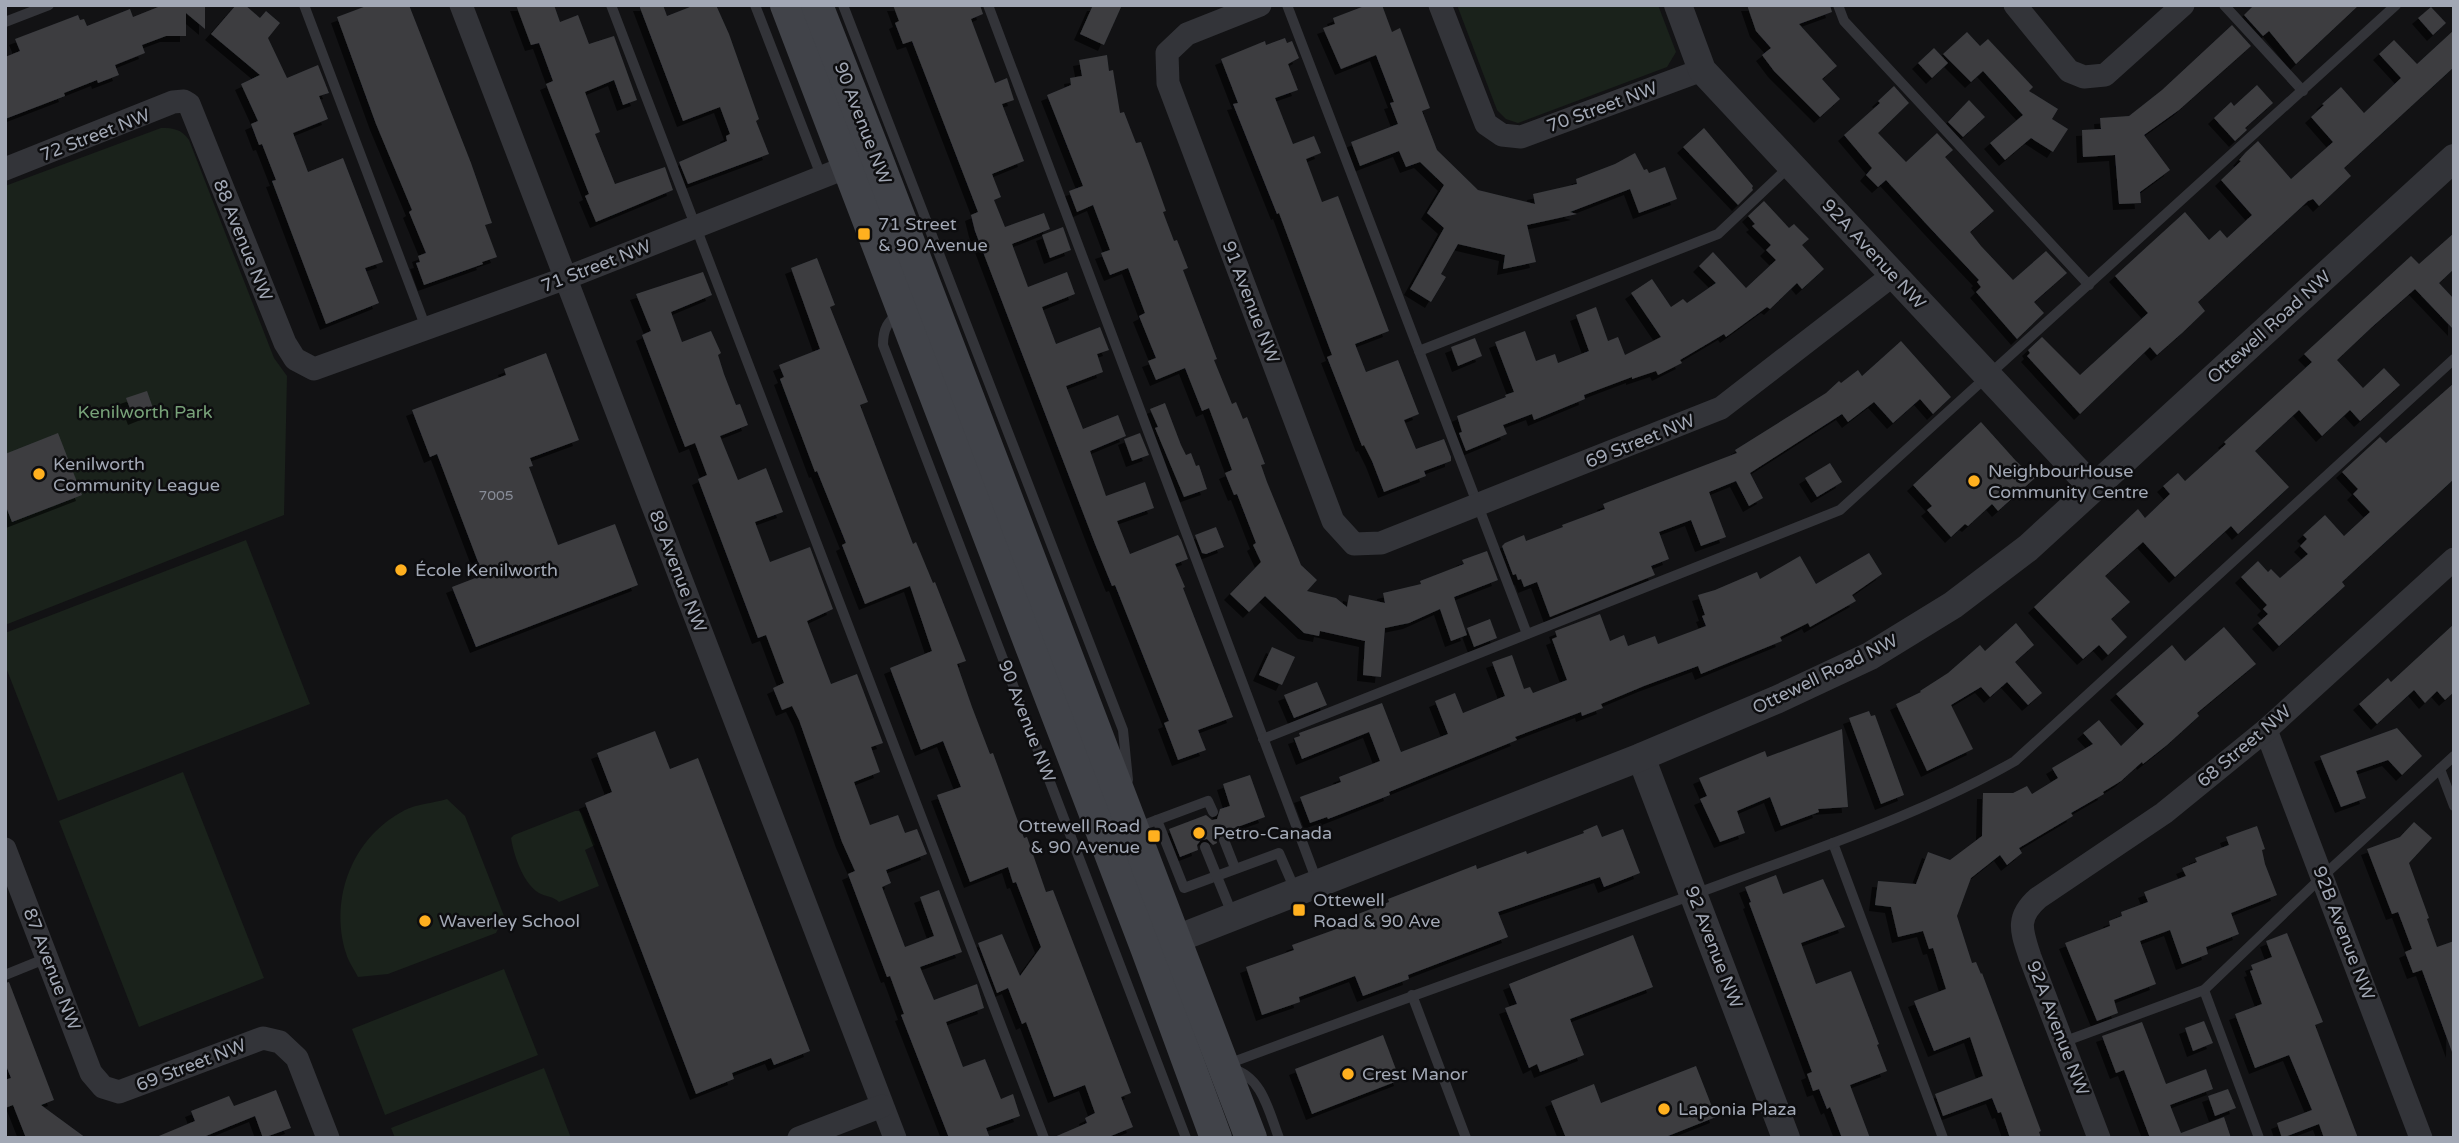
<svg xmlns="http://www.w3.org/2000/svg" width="2459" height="1143" font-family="'Varela Round',sans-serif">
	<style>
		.green { fill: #1a221b }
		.building { fill: #3c3d41; filter: url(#shadow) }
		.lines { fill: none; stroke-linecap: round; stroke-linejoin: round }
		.service { stroke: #333439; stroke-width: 10 }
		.minor { stroke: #333439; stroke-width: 23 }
		.tertiary { stroke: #333439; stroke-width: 28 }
		.secondary { stroke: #414349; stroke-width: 32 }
		.poi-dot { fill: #ffb01f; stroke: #0d0d0f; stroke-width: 2.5 }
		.labels { text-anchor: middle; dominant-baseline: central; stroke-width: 5; stroke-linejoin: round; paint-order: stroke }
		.number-label { font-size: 14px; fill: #888d98 }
		.street-label { font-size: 18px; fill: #a2a8b5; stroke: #0d0d0f }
		.poi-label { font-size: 18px; fill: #a2a8b5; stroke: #0d0d0f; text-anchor: start }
		.park-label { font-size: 18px; fill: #78a279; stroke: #0d0d0f }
	</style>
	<defs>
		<filter id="shadow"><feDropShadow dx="-6" dy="6" stdDeviation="0" flood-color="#0009"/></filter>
	</defs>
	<rect width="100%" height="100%" fill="#121214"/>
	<g class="green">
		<polygon points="1457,5 1658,5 1676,52 1667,67 1518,123 1506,119 1497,110"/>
		<path d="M161,128C174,128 181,129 189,140L274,358L287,376L284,515L5,625V186Z"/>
		<polygon points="246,540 310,704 58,801 5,665 5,633"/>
		<polygon points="183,772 264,978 139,1027 59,821"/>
		<path d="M447,799L465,816L504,916L496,933L388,974L358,977C354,969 348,961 346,953C329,897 353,837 405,810C417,804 434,803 447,799Z"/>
		<path d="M575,811H579L582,814L595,845L585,850L599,886L559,902C553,896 546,897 539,893C523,883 514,856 511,838L514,835Z"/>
		<polygon points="504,969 538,1055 385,1115 352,1029"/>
		<polygon points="544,1068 571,1138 395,1138 391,1128"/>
	</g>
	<g class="building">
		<polygon points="163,5 205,5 205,29 186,13 186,36 166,36 142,45 145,53 115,65 119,75 98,83 97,80 64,93 65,96 5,119 5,57 20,51 15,39 78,15 80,20 84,19 87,26 130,9 133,17"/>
		<polygon points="236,5 245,5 260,18 266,11 280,23 268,38 287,78 318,65 329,93 319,96 328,119 293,133 308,172 343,158 383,262 365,268 379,303 326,324 272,181 276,180 262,144 259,145 251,124 258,121 241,84 260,75 211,34"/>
		<polygon points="369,5 409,5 471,163 492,223 485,225 497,257 482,262 483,264 424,285 416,263 420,262 418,256 426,253 409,212 412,210 376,124 337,17"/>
		<polygon points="516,5 554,5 560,22 578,15 589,44 614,36 637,100 623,105 614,80 585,92 600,132 595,134 615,184 665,167 673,190 596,222 585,196 589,194 546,84 553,81 539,43 531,45"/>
		<polygon points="639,5 663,5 667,16 695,5 716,5 729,34 759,119 756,121 769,154 688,184 679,162 727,141 726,136 730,134 720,107 683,121"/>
		<polygon points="893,5 980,5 983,14 971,19 995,83 1007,78 1014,100 1002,104 1024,161 992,174 1001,197 994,200 1005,227 1044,213 1050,229 1012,244 1028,287 1067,272 1075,294 1042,307 1056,344 1100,327 1109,350 1097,354 1103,372 1066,386 1083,429 1118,415 1126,436 1090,451 1106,496 1145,482 1154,508 1117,521 1130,554 1178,535 1181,540 1188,559 1175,564 1185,587 1183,588 1233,717 1198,730 1206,750 1178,760 1164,723 1169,721 1115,585 1112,586 1095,544 975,231 971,215 978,212 912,41 903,44 895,23 899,21"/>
		<polygon points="1093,5 1122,5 1104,45 1080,34"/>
		<polygon points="1367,5 1382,5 1392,32 1400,28 1430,108 1422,111 1437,150 1478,190 1535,204 1533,194 1577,184 1576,179 1615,164 1635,153 1644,170 1647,169 1649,173 1665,167 1677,199 1639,213 1630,189 1570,212 1577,214 1527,225 1536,262 1503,269 1505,255 1458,244 1441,274 1446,277 1431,302 1410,289 1444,228 1427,213 1444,185 1420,162 1406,167 1399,151 1360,166 1351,142 1398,124 1390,103 1394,102 1376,55 1341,69 1323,28 1335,24 1333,18"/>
		<polygon points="1747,5 1830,5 1832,12 1799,24 1837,66 1822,79 1840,99 1820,117 1774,71 1762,55 1771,48 1756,31"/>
		<polygon points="2254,5 2359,5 2296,64 2269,31 2263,36 2244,15"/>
		<polygon points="2431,7 2446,23 2433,35 2418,18"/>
		<polygon points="2232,25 2251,46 2179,110 2144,135 2170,170 2140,192 2141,203 2119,204 2115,155 2083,157 2082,130 2101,129 2100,118 2129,116 2162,90"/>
		<polygon points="2454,30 2454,67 2344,168 2351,176 2319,206 2313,199 2308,201 2198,302 2205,311 2182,333 2157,355 2150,347 2080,414 2027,356 2030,353 2028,350 2042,337 2080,375 2148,313 2115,276 2151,243 2185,212 2209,240 2220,230 2227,238 2252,215 2221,180 2241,161 2239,160 2246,152 2258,141 2291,179 2333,142 2311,117 2324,105 2322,104 2341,87 2364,113 2401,78 2379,54 2394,40 2417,64"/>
		<polygon points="1967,32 1980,46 1988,39 2033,87 2029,91 2058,109 2052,119 2068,129 2053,152 2031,138 2005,160 1990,143 2023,115 1983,71 1971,82 1943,54"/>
		<polygon points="1285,38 1287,43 1292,41 1299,58 1288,64 1298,90 1275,98 1293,144 1314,136 1321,153 1306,159 1322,202 1338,196 1389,331 1355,344 1366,372 1398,360 1419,414 1404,420 1416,449 1444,439 1451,457 1451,461 1424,471 1426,476 1384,492 1372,461 1364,445 1362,446 1327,357 1332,355 1279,213 1277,214 1233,104 1238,103 1221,59 1265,41 1266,45"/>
		<polygon points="1934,48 1948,63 1932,78 1918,63"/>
		<polygon points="1107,55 1109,71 1113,70 1120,113 1124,112 1136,143 1141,142 1151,169 1166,211 1163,212 1174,241 1177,240 1188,268 1183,270 1217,359 1214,360 1232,404 1236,402 1243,419 1247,417 1265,464 1261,465 1267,482 1301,565 1317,580 1307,591 1336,598 1347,607 1349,595 1385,603 1383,593 1421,584 1420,581 1464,564 1462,560 1487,551 1498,580 1454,597 1467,635 1451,641 1440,609 1409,623 1385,628 1381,677 1363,675 1365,641 1320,631 1319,636 1304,633 1265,596 1249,612 1230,594 1261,562 1253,545 1256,543 1237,494 1234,495 1225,473 1232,470 1209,408 1202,411 1185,368 1156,380 1148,361 1156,358 1139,316 1145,313 1128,268 1110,275 1101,253 1110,250 1093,205 1077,212 1069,191 1083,186 1047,95 1071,85 1070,78 1082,76 1079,60"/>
		<polygon points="2257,85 2273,103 2245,128 2247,130 2235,141 2214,118 2231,102 2234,106"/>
		<polygon points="1894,86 1909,103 1878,133 1906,162 1937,133 1953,150 1945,157 1994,211 1970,232 1981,246 2013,280 2046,251 2067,273 2034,302 2044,313 2017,339 1976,292 1981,287 1977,282 1979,280 1930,228 1886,180 1878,187 1866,175 1872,168 1844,135 1880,103 1878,101"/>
		<polygon points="1969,100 1985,117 1963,137 1948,122"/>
		<polygon points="1704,128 1753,186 1752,188 1753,190 1738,205 1683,147"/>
		<polygon points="1764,201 1789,228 1794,224 1809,239 1802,245 1824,269 1802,289 1797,283 1770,309 1767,307 1726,337 1724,334 1680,360 1682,363 1658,375 1656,371 1632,379 1632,377 1584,395 1585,399 1534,420 1532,414 1503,425 1507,434 1466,451 1459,433 1462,432 1457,416 1506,397 1505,395 1514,392 1495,342 1525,331 1536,361 1555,354 1558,363 1589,351 1576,315 1596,307 1608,341 1618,337 1625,355 1661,337 1631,293 1652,279 1671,307 1683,299 1687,303 1716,283 1699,266 1713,252 1746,288 1776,260 1766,250 1771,245 1752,226 1755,224 1748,216"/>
		<polygon points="1063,227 1071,250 1050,258 1042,235"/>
		<polygon points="2454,233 2454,269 2439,283 2454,299 2454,330 2415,289 2372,327 2337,360 2363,388 2384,368 2400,385 2360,421 2350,410 2322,436 2299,410 2255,451 2289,487 2238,534 2231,526 2175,577 2143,542 2105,576 2130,602 2111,619 2127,637 2108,655 2099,645 2083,659 2034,607 2138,509 2145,518 2170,494 2163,486 2178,473 2185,481 2226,444 2224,442 2312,362 2304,354 2411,256 2419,264"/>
		<polygon points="817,258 835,305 830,307 868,402 860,405 913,544 916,542 933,583 935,582 966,661 957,664 972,707 990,754 993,753 1024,838 1027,837 1046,892 1053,890 1131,1093 1121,1097 1133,1127 1106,1138 1052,1138 1087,1123 1085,1118 1095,1113 1085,1085 1054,1097 1026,1022 1022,1024 1008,988 997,993 978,943 1002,934 1020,976 1041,947 1016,882 1013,883 1008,867 970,882 937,795 961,787 943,741 921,750 890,668 932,651 910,586 865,604 842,545 846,543 817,471 815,472 780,379 784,377 779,365 820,349 791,268"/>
		<polygon points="703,272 712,295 671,312 682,342 711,331 721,353 718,355 724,374 736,405 740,404 748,425 720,436 738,480 766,468 783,512 755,522 770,562 810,547 833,609 807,621 831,684 857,674 883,743 871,747 880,772 854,782 870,825 898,815 905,833 917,829 927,854 886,870 891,883 882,887 905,947 934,936 920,897 939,890 962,952 920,967 934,1000 977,984 984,1008 946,1022 963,1067 985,1059 1001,1099 1013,1094 1020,1116 986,1128 990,1138 949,1138 901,1015 904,1014 890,976 887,977 848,874 855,871 842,842 799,720 792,706 782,710 773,688 784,683 766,635 758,638 698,479 707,475 695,443 685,447 642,335 651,331 636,294"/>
		<polygon points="1475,338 1482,356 1458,366 1451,347"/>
		<polygon points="1901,341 1951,397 1933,414 1920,399 1893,423 1874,402 1848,422 1842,414 1750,473 1763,498 1749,506 1736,481 1709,492 1726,537 1701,546 1691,520 1659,532 1669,559 1651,566 1655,575 1550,617 1537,582 1524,587 1521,579 1518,580 1516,574 1513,575 1502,546 1505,543 1524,535 1526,541 1563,527 1562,525 1605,509 1603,504 1737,453 1735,450 1826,393 1839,381 1841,383 1858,370 1862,376"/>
		<polygon points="546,353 579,440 530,458 533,466 529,467 558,545 615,524 638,585 476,647 452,587 483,575 437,454 430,457 412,410 506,375 504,369"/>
		<polygon points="2454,383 2454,479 2342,582 2345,586 2279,646 2258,623 2268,614 2263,609 2267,605 2241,577 2258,561 2268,572 2271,569 2280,578 2308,554 2300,546 2307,539 2303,535 2325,515 2344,536 2370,512 2353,494 2358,489 2342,472 2380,437 2386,443"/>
		<polygon points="147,391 154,411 134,419 126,398"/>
		<polygon points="1165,403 1181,445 1186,455 1191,453 1196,466 1199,465 1207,489 1184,497 1155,428 1158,427 1150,409"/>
		<polygon points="1981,422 2016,461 2035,478 1998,511 1992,504 1968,526 1965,524 1951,537 1927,510 1932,506 1913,485"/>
		<polygon points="58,433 82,495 12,522 5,504 5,454"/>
		<polygon points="1140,433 1149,455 1132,461 1124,439"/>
		<polygon points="1830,463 1842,482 1817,497 1805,478"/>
		<polygon points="1216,527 1224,547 1206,554 1202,553 1195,535"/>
		<polygon points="1869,553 1882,574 1852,595 1856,601 1810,627 1808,623 1780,637 1782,641 1701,674 1698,666 1644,686 1601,704 1603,708 1582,716 1581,712 1515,737 1517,740 1389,792 1390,795 1328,819 1327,817 1310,823 1300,797 1341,782 1339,777 1380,761 1369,732 1302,759 1294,738 1300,736 1299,733 1382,703 1401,752 1448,734 1435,701 1455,693 1463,713 1505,696 1492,662 1512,655 1524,689 1530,687 1533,693 1567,680 1552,639 1557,637 1555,631 1600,614 1610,641 1624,635 1628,646 1655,636 1658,644 1706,626 1702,616 1705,615 1698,595 1715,590 1757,572 1760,579 1800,556 1816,584"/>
		<polygon points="1490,619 1497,638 1474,647 1467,628"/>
		<polygon points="2016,623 2034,645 2015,662 2042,693 2028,705 2007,682 1990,697 1981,687 1951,705 1973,749 1927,771 1896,704 1921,692 1920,691 1948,673 1980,645 1985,651"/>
		<polygon points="2454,624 2454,692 2445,700 2437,691 2425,703 2414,690 2377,724 2359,704 2388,678 2391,682"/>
		<polygon points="2224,627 2256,664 2197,713 2199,716 2167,745 2143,764 2142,762 2121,781 2103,792 2104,794 2071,813 2073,816 2019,848 2022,853 2007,865 2000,855 1971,878 1957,916 1972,963 1976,962 1981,974 1982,973 2041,1131 2039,1132 2041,1138 2010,1138 2001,1112 1998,1113 1992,1098 1943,1116 1935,1094 1983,1076 1970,1037 1934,1051 1914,1001 1946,989 1933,948 1929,949 1923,931 1898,937 1891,907 1875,905 1878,881 1916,884 1928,852 1950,860 1982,836 1983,793 2013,793 2027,786 2032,794 2058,778 2052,768 2093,744 2083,733 2099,720 2121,746 2144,724 2116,694 2172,645 2185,661"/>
		<polygon points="1272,647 1295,657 1282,685 1259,675"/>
		<polygon points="1317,682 1327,705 1294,718 1284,695"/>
		<polygon points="1869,711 1871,716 1875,715 1904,795 1881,804 1849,718"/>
		<polygon points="2397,728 2422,756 2402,775 2388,760 2356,771 2366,798 2341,807 2320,756"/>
		<polygon points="1842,729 1848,807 1818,809 1819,812 1781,826 1770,797 1737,811 1745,833 1720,842 1700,799 1707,796 1699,778 1765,751 1767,757"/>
		<polygon points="655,731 670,769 698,758 810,1051 774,1065 771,1058 732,1073 734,1079 696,1094 585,803 612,792 597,753"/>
		<polygon points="1250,775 1265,817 1232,829 1230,835 1226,832 1221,833 1216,838 1217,843 1213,845 1207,839 1201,840 1197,845 1198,850 1180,857 1169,829 1206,815 1212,820 1217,819 1220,809 1230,806 1223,784"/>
		<polygon points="2414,822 2432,838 2409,863 2429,918 2427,919 2437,947 2454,941 2452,1052 2422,970 2413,973 2405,952 2412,949 2398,912 2392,914 2367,849 2400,837"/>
		<polygon points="1597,825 1602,837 1623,829 1640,873 1604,887 1600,877 1498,912 1508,937 1408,975 1409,979 1363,996 1355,976 1299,997 1300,1002 1262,1015 1246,967 1294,950 1292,945 1342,927 1340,921 1389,902 1388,899 1476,865 1477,869 1526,851 1527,854 1584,833 1583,831"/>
		<polygon points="2257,826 2265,849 2262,850 2265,864 2277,895 2231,913 2239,934 2206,947 2208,954 2182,964 2170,930 2140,941 2156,984 2114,1000 2118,1013 2097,1021 2065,943 2110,926 2109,921 2122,916 2121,912 2148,902 2144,892 2186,876 2182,868 2197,862 2195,858 2229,845 2226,837"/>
		<polygon points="1776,875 1783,894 1823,879 1845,927 1801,943 1816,984 1851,971 1879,1044 1877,1045 1887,1071 1850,1085 1870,1138 1842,1138 1830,1107 1827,1109 1819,1089 1813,1091 1807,1074 1812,1072 1749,903 1751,902 1745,887"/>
		<polygon points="2287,933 2323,1022 2315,1025 2358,1138 2324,1138 2319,1124 2282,1138 2277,1123 2312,1110 2289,1055 2255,1068 2235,1014 2262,1004 2250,971 2253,970 2251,965 2272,957 2266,941"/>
		<polygon points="1633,935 1653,987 1570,1019 1584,1055 1540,1072 1537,1064 1529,1068 1505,1008 1517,1004 1509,984"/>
		<polygon points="9,982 54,1100 41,1105 86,1138 26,1138 13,1105 5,1108 5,1080 11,1078 5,1063 5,983"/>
		<polygon points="2204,1021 2213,1043 2193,1051 2185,1028"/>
		<polygon points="2142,1022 2166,1084 2206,1069 2213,1089 2170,1105 2181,1133 2224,1117 2231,1138 2150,1138 2124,1070 2116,1073 2102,1036"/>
		<polygon points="1383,1035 1400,1080 1312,1114 1295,1069"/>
		<polygon points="1696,1066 1716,1117 1663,1138 1566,1138 1551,1101 1594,1084 1601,1103"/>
		<polygon points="2228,1089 2236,1108 2215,1116 2208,1096"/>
		<polygon points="276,1090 291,1128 263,1138 255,1116 201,1138 154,1138 195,1121 191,1111 229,1096 234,1106"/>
	</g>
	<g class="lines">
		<g class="service">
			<polyline points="304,5 426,328"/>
			<polyline points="611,5 1044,1138"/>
			<polyline points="755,5 822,178"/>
			<polyline points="843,5 1123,730 1128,780"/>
			<polyline points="988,5 1318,884"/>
			<polyline points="1287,5 1527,634"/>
			<polyline points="1838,5 1844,21 2089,285"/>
			<polyline points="2224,5 2303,91"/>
			<polyline points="5,22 49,5"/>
			<path d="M900,311C888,322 883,328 883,345L1186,1138"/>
			<polyline points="1419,351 1718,234 1791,165"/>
			<polyline points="1263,739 1840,510 2396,5"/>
			<polyline points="2440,769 2454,806"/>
			<polyline points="1157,820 1208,801 1213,812"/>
			<polyline points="1136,828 1157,820 1184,888 1279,853 1296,892"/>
			<polyline points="1224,840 1235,868"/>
			<polyline points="1833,843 1943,1138"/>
			<polyline points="1205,847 1233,916"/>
			<polyline points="5,975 47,958"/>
			<polyline points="2204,990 2259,1138"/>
			<polyline points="1412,995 1466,1138"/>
			<polyline points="2063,1042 2204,990 2323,876 2454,756"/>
			<path d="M1225,1065C1390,1003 1557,945 1722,884C1821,847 1923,814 2015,761L2454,359"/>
			<path d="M1232,1069C1262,1076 1269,1112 1279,1138"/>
		</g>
		<g class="minor">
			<polyline points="461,5 895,1138"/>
			<polyline points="1260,5 1187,34 1167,53 1168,83 1333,521 1354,544 1381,543 1721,408 1893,275"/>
			<polyline points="1440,5 1486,124 1502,135 1521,137 1702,70"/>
			<polyline points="2015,5 2069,71 2084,77 2105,75 2183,5"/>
			<polyline points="5,169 173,102 184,101 189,104 285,343 295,359 314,369 566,278 860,162"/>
			<polyline points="2266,730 2421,1138"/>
			<polyline points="5,849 91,1073 103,1087 119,1092 263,1038 280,1042 297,1058 328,1138"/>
			<polyline points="799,1138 882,1106"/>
			<path d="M2099,1138L2030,957C2022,932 2015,918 2038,898L2164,813L2266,730L2454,559"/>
		</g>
		<g class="tertiary">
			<polyline points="1678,5 1702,70 2093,488"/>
			<polyline points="1641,757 1786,1138"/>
			<polyline points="1156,947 1641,757 1776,700 1870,656 1953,605 2028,548 2454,158"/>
		</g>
		<g class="secondary">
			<polyline points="786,5 1147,950 1216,1138"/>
			<polyline points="817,5 876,156 1251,1138"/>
		</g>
	</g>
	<g class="poi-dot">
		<rect x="857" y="227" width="14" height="14" rx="3.5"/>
		<circle cx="39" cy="474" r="7"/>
		<circle cx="1974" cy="481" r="7"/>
		<circle cx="401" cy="570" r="7"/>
		<circle cx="1199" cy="833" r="7"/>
		<rect x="1147" y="829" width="14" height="14" rx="3.5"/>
		<rect x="1292" y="903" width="14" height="14" rx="3.5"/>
		<circle cx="425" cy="921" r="7"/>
		<circle cx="1348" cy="1074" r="7"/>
		<circle cx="1664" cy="1109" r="7"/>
	</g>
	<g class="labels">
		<g class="number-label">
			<text x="496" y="495">7005</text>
		</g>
		<g class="street-label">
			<text transform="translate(1602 107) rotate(-20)">70 Street NW</text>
			<text transform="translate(863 123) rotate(69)">90 Avenue NW</text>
			<text transform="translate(95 135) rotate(-21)">72 Street NW</text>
			<text transform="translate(243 240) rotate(68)">88 Avenue NW</text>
			<text transform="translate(1874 254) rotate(47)">92A Avenue NW</text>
			<text transform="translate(596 266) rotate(-21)">71 Street NW</text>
			<text transform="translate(1251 302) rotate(69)">91 Avenue NW</text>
			<text transform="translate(2269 327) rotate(-42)">Ottewell Road NW</text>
			<text transform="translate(1640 441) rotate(-22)">69 Street NW</text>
			<text transform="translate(678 571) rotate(69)">89 Avenue NW</text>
			<text transform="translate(1825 674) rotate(-26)">Ottewell Road NW</text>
			<text transform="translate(1027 721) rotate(69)">90 Avenue NW</text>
			<text transform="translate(2244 746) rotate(-40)">68 Street NW</text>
			<text transform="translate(2344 933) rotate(69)">92B Avenue NW</text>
			<text transform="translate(1714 947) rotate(69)">92 Avenue NW</text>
			<text transform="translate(52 969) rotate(69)">87 Avenue NW</text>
			<text transform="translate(2058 1028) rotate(69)">92A Avenue NW</text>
			<text transform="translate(191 1065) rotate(-21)">69 Street NW</text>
		</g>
		<g class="poi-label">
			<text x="878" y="224">71 Street<tspan x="878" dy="21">&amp; 90 Avenue</tspan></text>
			<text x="53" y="464">Kenilworth<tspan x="53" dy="21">Community League</tspan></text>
			<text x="1988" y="471">NeighbourHouse<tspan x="1988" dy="21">Community Centre</tspan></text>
			<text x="415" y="570">École Kenilworth</text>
			<text x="1140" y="826" text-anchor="end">Ottewell Road<tspan x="1140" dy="21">&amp; 90 Avenue</tspan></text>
			<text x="1213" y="833">Petro-Canada</text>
			<text x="1313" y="900">Ottewell<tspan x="1313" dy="21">Road &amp; 90 Ave</tspan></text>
			<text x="439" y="921">Waverley School</text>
			<text x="1362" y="1074">Crest Manor</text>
			<text x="1678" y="1109">Laponia Plaza</text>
		</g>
		<g class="park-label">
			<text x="145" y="412">Kenilworth Park</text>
		</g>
	</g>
	<rect width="2459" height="1143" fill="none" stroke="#a2a8b5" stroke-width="14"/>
</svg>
